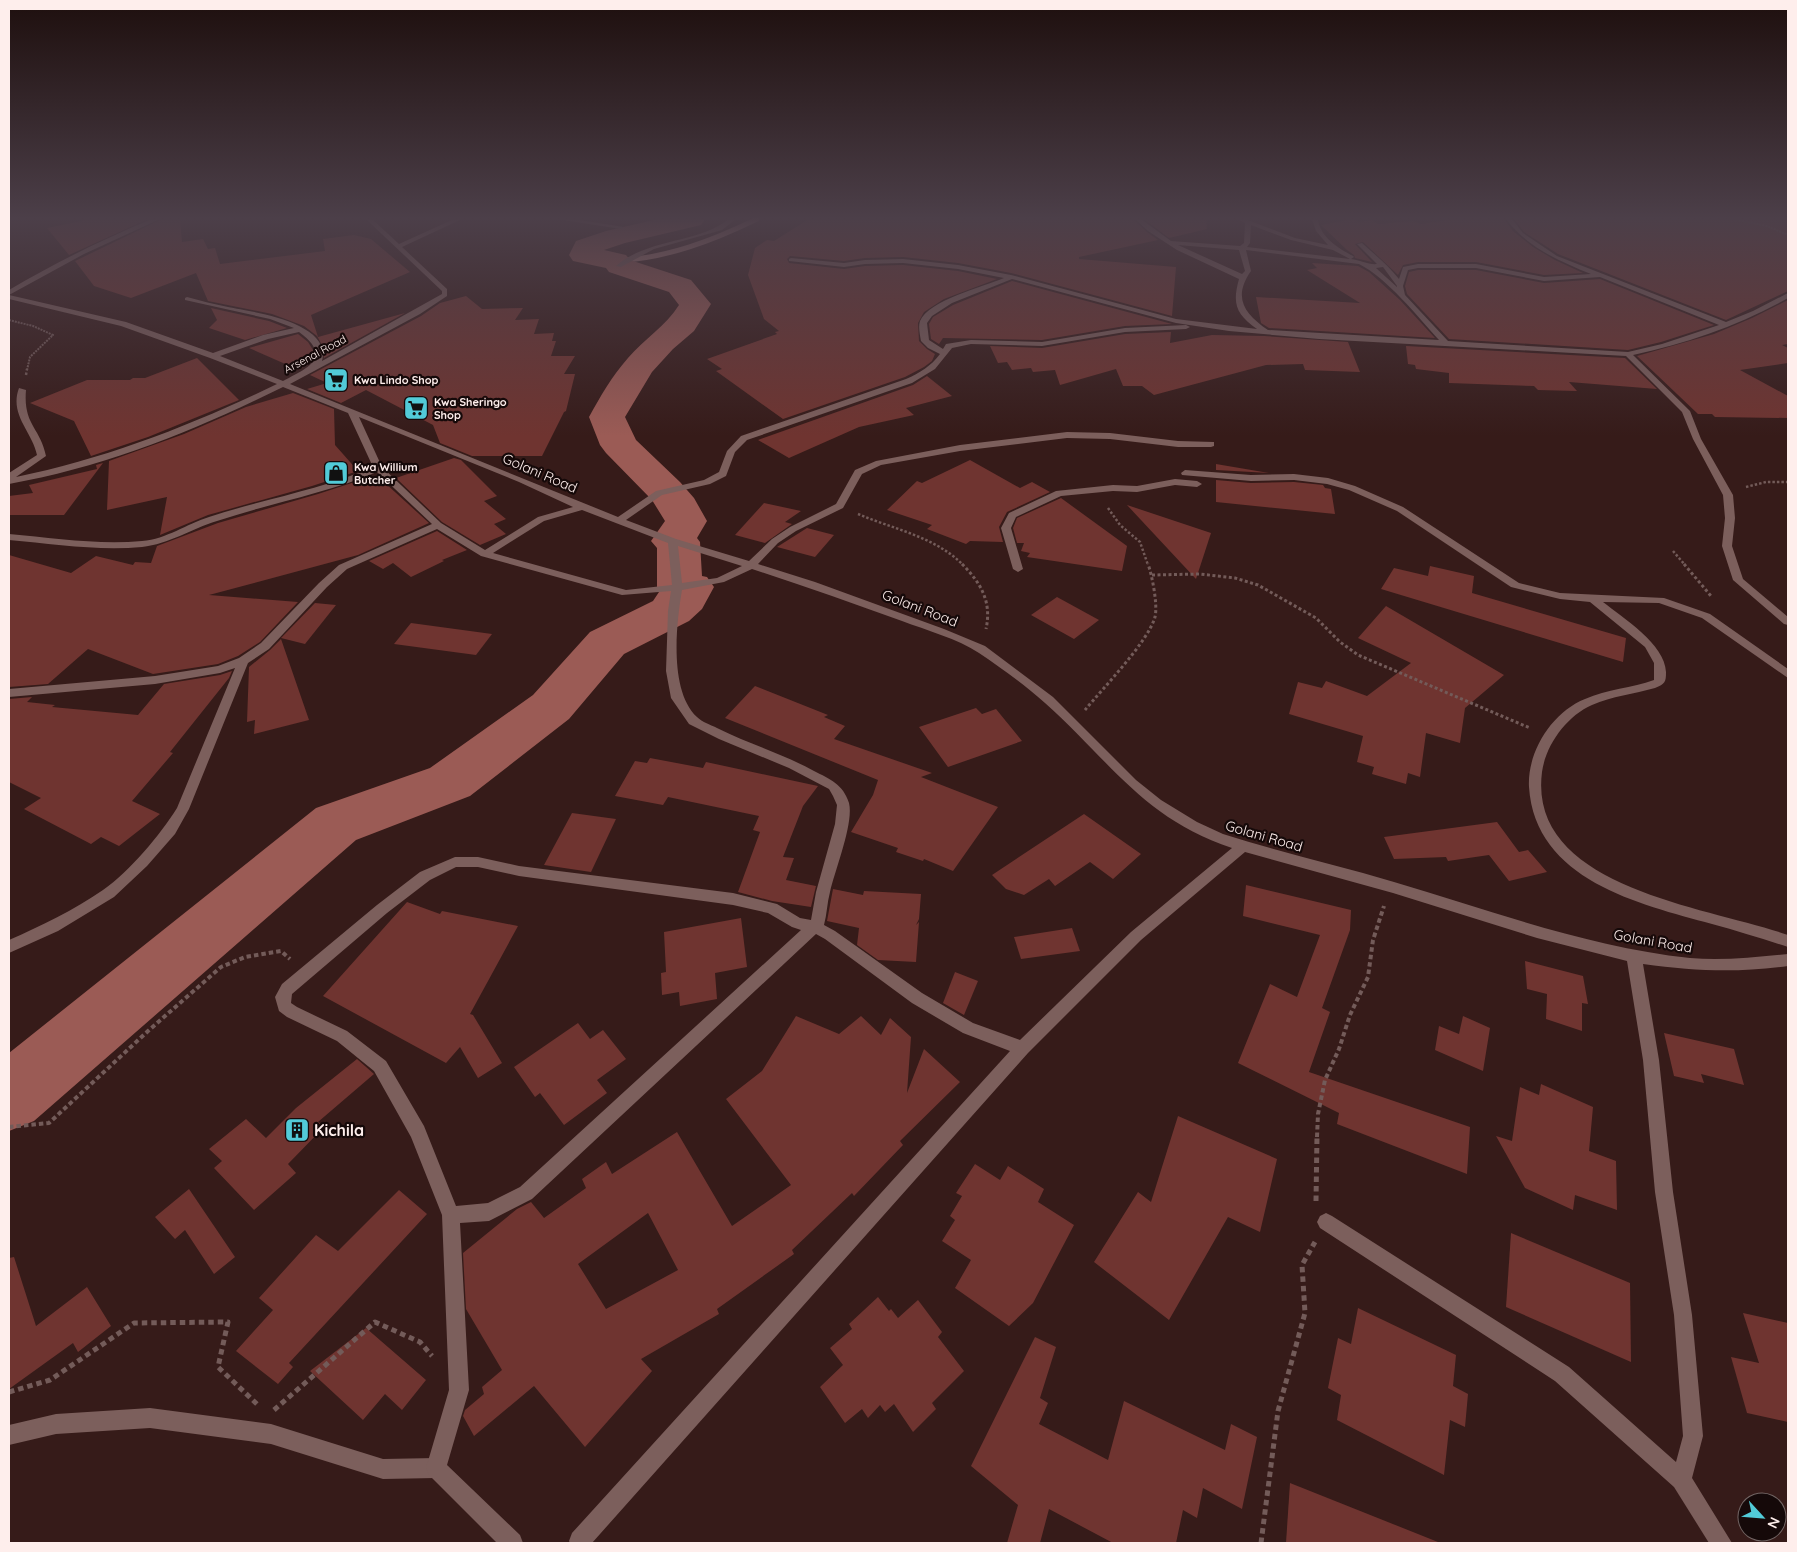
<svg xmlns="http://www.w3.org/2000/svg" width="1797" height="1552" font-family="Quicksand,sans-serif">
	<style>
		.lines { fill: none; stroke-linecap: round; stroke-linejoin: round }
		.stream { stroke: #b98782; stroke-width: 5 }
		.river { fill: #9b5b55; fill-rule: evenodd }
		.building { fill: #6f3430; fill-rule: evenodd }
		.path-far4 { stroke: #735b59; stroke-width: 2; stroke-dasharray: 2 1; stroke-linecap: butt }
		.path-far3 { stroke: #735b59; stroke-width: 2.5; stroke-dasharray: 2.5 2; stroke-linecap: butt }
		.path-far2 { stroke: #735b59; stroke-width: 3; stroke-dasharray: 3 2.5; stroke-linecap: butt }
		.path-far1 { stroke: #735b59; stroke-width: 4; stroke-dasharray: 4.5 3; stroke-linecap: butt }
		.path { stroke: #735b59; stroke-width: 5; stroke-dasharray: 5.5 4; stroke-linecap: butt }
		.lane { fill: #7c5f5c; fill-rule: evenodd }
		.street { fill: #7c5f5c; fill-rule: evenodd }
		.labels { text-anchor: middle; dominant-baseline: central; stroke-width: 4.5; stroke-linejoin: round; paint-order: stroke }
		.far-street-label { font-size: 11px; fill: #feeeec; stroke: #150909 }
		.far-poi-label { font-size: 11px; font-weight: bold; fill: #feeeec; stroke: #150909; text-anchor: start }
		.street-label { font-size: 14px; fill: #feeeec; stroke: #150909 }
		.near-poi-label { font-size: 16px; font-weight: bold; fill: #feeeec; stroke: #150909; text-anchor: start }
	</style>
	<rect width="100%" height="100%" fill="#361b19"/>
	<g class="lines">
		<path class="stream" d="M616,261C667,258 712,241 757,219"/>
		<path class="river" d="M658,219H705L701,225L625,243L604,250L626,255L630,260L691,280L711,304L694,331L673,349L652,372L625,417L636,440L680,482L694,498L707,521L697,538L700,542L702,576L707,577L714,587L702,609L689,621L624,654L569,719L470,796L356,840L34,1121L9,1131V1053L316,808L430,768L533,695L590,632L653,601L659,592L657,589V548L651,541L665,521L652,500L606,453L600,445L589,417C600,397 612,376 628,358C644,339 666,326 679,305L669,292L609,272L606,268L573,261L569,255L576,241L606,231Z"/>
	</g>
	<g class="building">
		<polygon points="91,219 148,219 69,255 47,228"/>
		<polygon points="162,219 180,219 182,242 203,239 208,249 215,248 220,264 325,251 323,239 354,235 371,239 410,272 311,315 318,337 405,313 324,358 323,347 317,336 304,326 272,314 208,301 196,273 131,298 94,286 75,261"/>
		<polygon points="809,219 1133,219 1147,232 1158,240 1079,257 1079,259 1176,267 1172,316 1011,273 958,263 903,257 865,258 844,261 790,256 787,259 789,263 844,269 865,266 903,265 958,271 997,279 944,299 924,312 918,323 919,341 927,349 935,354 932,361 924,367 905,377 783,419 716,371 722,369 707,359 777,334 775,332 779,331 764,319 748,275 755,248 767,240 774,241"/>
		<polygon points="1144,219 1206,219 1207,229 1169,238"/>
		<polygon points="1353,219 1359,222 1371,220 1379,224 1413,221 1421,224 1456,219 1504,219 1513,231 1533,247 1555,260 1583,273 1544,275 1476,262 1418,262 1403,265 1398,275 1363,242 1355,244 1372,262 1355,258 1354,255 1347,250 1321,225"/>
		<polygon points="1514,219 1788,219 1788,291 1726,320 1558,254 1524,232"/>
		<polygon points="1312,263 1358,266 1369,272 1400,300 1435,338 1269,328 1261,323 1256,297 1360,303 1307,270 1317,268"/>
		<polygon points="1418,270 1476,270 1544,283 1600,279 1714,325 1661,342 1628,350 1449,339 1407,294 1405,286 1409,272"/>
		<polygon points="1012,281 1172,324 1125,326 1042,340 943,338 939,344 931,339 929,324 933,317 953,305"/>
		<polygon points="466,296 482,309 523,308 515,320 539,319 534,334 554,333 552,341 556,341 551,356 575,356 564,374 575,374 566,411 564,412 542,456 472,456 440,443 433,425 366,390 341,403 307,389 327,383 310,375 421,316 440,303"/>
		<polygon points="1788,300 1788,344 1782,345 1788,348 1788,363 1740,370 1788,396 1788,418 1715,417 1712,414 1698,414 1637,356 1714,334 1752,318"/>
		<polygon points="211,308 269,321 287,328 245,340 209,328 217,320"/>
		<polygon points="1171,332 1170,343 1212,335 1264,336 1348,342 1360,372 1305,370 1303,364 1266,365 1154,395 1142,386 1123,386 1116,369 1060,385 1055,370 1033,372 1031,368 1012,370 1007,362 998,363 990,346 1042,348 1125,334"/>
		<polygon points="298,334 308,342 313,350 314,355 312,360 299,370 249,348"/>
		<polygon points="1406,346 1625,358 1657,389 1569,382 1577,391 1538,390 1534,386 1449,383 1449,373 1416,369 1415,365 1408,364"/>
		<polygon points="197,358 239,400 148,437 91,456 74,421 30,403 87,380 130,380 133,378 145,378"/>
		<polygon points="927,376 952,396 906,408 914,415 859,427 789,458 758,440 913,385"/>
		<polygon points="293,393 334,409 335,445 358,471 312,486 208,515 160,535 167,497 107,510 109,461 184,434 246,407"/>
		<polygon points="454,458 461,460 497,496 484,501 506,519 494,524 506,534 480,545 442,522 396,478"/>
		<polygon points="970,460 1020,488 1032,482 1050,492 1007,512 999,527 1003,542 970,541 966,544 927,529 932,525 887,510 917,481 922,483"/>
		<polygon points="103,463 64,515 9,515 9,496 33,493 29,485 97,469 96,465"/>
		<polygon points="1216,464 1269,473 1216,470"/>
		<polygon points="367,478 371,486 384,482 429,523 358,555 209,595 298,602 260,642 238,656 218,664 153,674 88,649 48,684 9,687 9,555 71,573 96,556 133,565 135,562 151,563 157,546 218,523 318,494"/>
		<polygon points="1216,480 1251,483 1294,482 1323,485 1325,488 1331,489 1335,514 1216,502"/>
		<polygon points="1061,498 1127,546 1122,571 1027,557 1030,553 1021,551 1024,543 1017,543 1013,528 1017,518"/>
		<polygon points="764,503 801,511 785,522 792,524 765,543 735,535"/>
		<polygon points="1127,505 1211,533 1196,579"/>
		<polygon points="807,528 834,535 815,557 777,547"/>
		<polygon points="437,531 467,550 442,560 444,561 411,577 393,563 383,569 369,561"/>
		<polygon points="1430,566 1474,576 1472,593 1626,638 1623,662 1381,589 1394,568 1428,576"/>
		<polygon points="1057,597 1099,620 1074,639 1031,615"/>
		<polygon points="315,603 336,605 305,644 281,638"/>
		<polygon points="1386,606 1504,675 1465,708 1460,743 1426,733 1420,777 1408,773 1406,784 1372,774 1374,767 1357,762 1363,736 1289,714 1298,682 1322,688 1326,681 1367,696 1411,663 1358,638"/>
		<polygon points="411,623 492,634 476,655 394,644"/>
		<polygon points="281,639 309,720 254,734 255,720 247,722 249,667 270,650"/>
		<polygon points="232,671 229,678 170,752 173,753 132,801 160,814 119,846 101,837 91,844 24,809 41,798 9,782 9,699 32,697 27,702 55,705 52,707 138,715 164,684 220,675"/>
		<polygon points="755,686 828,715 824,717 845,726 834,739 932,773 921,777 998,807 953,871 924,859 923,861 896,852 898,848 851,832 873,795 878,780 725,718"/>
		<polygon points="976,708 982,714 996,709 1022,741 948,767 919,727"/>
		<polygon points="650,758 703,768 706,762 818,786 803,806 783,857 794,858 786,880 816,886 811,907 772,901 738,892 760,832 753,830 759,816 668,797 663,805 615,796 635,761 647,763"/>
		<polygon points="572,813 616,819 591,872 544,865"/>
		<polygon points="1084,814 1141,854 1113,879 1090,862 1055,886 1049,879 1024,895 1006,889 992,875"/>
		<polygon points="1497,822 1519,852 1528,850 1547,872 1509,881 1489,855 1448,861 1446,857 1394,859 1384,837"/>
		<polygon points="1246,885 1351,910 1350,930 1322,1008 1330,1012 1309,1072 1470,1127 1467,1174 1337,1124 1339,1113 1238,1063 1270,984 1297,997 1320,935 1243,916"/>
		<polygon points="833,889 863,895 864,891 921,894 919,919 916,925 919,922 916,962 878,960 857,945 859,928 827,921"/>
		<polygon points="407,902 440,914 442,911 518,926 470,1014 473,1015 502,1063 478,1078 460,1047 446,1063 323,996"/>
		<polygon points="741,918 747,967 715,973 717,999 680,1006 679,992 662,995 661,973 666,972 664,932"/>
		<polygon points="1072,928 1080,951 1021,959 1014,937"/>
		<polygon points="1525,961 1583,976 1588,1004 1582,1003 1582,1031 1546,1019 1547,994 1527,989"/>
		<polygon points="955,972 978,981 964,1015 943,1003"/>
		<path d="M796,1016L839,1034L861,1016L881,1035L890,1018L911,1037L907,1093L924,1049L960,1082L900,1141L903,1145L854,1196L852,1193L792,1250L794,1254L717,1309L719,1314L641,1359L652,1371L585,1447L534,1386L474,1436L463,1416L465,1410L484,1394L482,1387L502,1370L466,1309L463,1253L517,1209L531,1202L544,1218L586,1188L582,1179L606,1162L612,1174L677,1132L732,1226L791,1185L726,1099L762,1071ZM648,1213L678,1270L606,1309L578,1264Z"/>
		<polygon points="1463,1016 1490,1028 1483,1071 1435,1050 1439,1026 1459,1034"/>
		<polygon points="578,1023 590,1039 603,1030 626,1059 597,1080 607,1093 564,1125 540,1093 535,1097 514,1067"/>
		<polygon points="1664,1033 1734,1049 1744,1085 1701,1074 1704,1083 1674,1076"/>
		<polygon points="357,1059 374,1074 318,1122 325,1126 288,1164 296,1173 254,1210 214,1168 222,1161 209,1149 246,1119 266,1138 296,1108"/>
		<polygon points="1541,1084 1593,1107 1589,1151 1616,1161 1617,1210 1575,1195 1573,1210 1525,1188 1496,1136 1512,1141 1520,1087 1539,1095"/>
		<polygon points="1178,1116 1277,1159 1260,1232 1228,1217 1169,1320 1094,1262 1138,1192 1151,1202"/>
		<polygon points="975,1164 1000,1180 1008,1166 1044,1189 1038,1202 1074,1225 1033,1303 1009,1326 955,1288 971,1260 942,1241 955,1220 950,1216 962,1196 956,1193"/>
		<polygon points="189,1189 235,1257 214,1274 185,1230 175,1239 155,1217"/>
		<polygon points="399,1190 427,1214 289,1363 293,1367 278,1384 236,1351 273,1310 259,1298 316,1235 338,1251"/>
		<polygon points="1511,1233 1630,1283 1631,1362 1506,1307"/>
		<polygon points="14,1257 36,1326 87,1287 111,1326 78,1352 73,1343 9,1389 9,1258"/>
		<polygon points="878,1297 889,1311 891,1309 898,1318 918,1300 942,1332 938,1337 964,1371 932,1403 936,1409 913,1432 894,1404 885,1412 880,1405 868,1418 862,1409 845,1423 820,1387 843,1365 830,1348 852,1329 849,1324"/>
		<polygon points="1358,1308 1456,1355 1453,1386 1468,1394 1465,1427 1450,1420 1444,1475 1337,1420 1341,1395 1328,1388 1338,1338 1351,1344"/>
		<polygon points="1743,1313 1788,1323 1788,1422 1747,1413 1731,1357 1759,1363"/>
		<polygon points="366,1328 426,1380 402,1410 385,1394 363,1420 310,1371"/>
		<polygon points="1035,1337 1056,1347 1040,1398 1048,1403 1039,1424 1108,1460 1124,1401 1225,1450 1231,1424 1257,1437 1242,1509 1203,1488 1197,1518 1183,1510 1176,1543 1113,1543 1049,1509 1040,1543 1007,1543 1018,1505 971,1466"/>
		<polygon points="1290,1483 1438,1542 1438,1543 1286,1543"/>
	</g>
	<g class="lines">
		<g class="path-far4">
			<polyline points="1733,219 1767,226 1788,235"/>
			<polyline points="9,320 33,326 53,335 30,357 27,370"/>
		</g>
		<g class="path-far3">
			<polyline points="26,375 27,369"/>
			<polyline points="1746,487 1766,482 1788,482"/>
			<polyline points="1108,508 1120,525 1140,542 1148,565"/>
			<path d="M858,514C893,529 936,537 963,565"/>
			<polyline points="1673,551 1685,565"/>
		</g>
		<g class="path-far2">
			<path d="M962,564C981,583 992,602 986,629"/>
			<polyline points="1684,564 1711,596"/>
			<polyline points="1152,575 1200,574 1235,578 1258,585 1316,618 1340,642 1358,655 1530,728"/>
			<path d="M1085,710C1103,688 1148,642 1155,617C1158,605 1152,575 1148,564"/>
		</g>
		<g class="path-far1">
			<polyline points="9,1127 49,1123 148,1031 221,967 245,957 281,951 290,959"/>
			<polyline points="1317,1137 1318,1114 1325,1080 1339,1049 1350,1015 1368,977 1373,940 1384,906"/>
		</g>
		<g class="path">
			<polyline points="1316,1201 1317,1136"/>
			<polyline points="9,1392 50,1380 134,1323 228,1322 218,1367 259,1406"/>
			<polyline points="274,1410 375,1322 420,1342 432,1356"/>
			<polyline points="1261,1543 1278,1411 1305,1313 1302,1265 1315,1242"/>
		</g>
		<polygon class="lane" points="150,1408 271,1424 383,1459 436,1458 443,1461 446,1468 443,1475 436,1478 383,1479 271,1444 150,1428 56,1434 9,1445 9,1425 56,1414"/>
		<g class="street">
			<path d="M152,219H160L84,254L9,295L126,322L213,353L263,335L294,328L270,319L185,300V298L187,297C201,301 214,304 228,307C253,312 332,322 322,361L442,294V291L366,219H372L399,244L454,219H462L402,247L447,289V296L420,314L290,384L618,517L656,491L704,480L719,472L727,451L741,436L906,379C920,373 931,366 940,354L928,348L921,341C920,335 918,327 920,321C929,300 983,287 1004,278L958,269L903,263L865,264L844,267L789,261V259L791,258L844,263L865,260L903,259L958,265L1011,275L1176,319L1257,329C1236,314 1232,304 1239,279L1177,250L1148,231L1135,219H1141L1171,241L1240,246L1244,243L1245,223L1237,219H1245L1295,238L1328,245L1316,231L1312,219H1318C1320,237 1338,248 1353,256L1354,257L1351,259C1360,260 1369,265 1377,264L1357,244L1362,243C1375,255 1388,265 1399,279L1403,267L1418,264H1476L1544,277L1591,274C1559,261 1528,248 1506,219H1512L1523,233L1557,256L1726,322L1753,311L1788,293V298C1740,325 1688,343 1633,355L1690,411L1701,439L1733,495L1735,518L1732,546L1743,579L1788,617V625L1784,624L1733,580L1722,546L1725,518L1723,495L1693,439L1682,412L1626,356L1319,339L1229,331L1176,323L1012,279L952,303L932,316L927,323L929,340L943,349L946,344L971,340L1042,342L1125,328L1186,325L1190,327L1186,329L1125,332L1042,346L971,344L952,348L935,369L912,383L747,440L735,452L726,476L710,484L662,495L626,520L676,539L749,561L772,539L790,527L836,504L855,470L876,461L960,445L1067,432L1110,433L1178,441L1214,442V446L1211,447H1178L1110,439L1067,438L960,451L881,465L862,474L843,508L796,531L778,543L758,564L815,582L944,629L985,646L1053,697L1136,780L1161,800L1197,822L1223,834C1279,852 1337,865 1394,882C1492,911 1588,947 1690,958C1723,961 1755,957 1788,954V966C1735,973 1696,971 1643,964L1659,1060L1673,1192L1692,1315L1703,1436L1692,1478L1732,1543H1709L1674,1487L1555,1381L1320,1228L1317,1222L1320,1216L1326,1213L1332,1216L1569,1367L1676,1462L1683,1436L1674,1315L1655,1192L1643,1060L1627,961L1537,938L1393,893L1245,852L1141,940L1028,1053L592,1543H570L569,1541L572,1533L1010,1051L963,1033L912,1003L825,939L816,934L532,1199L489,1221L460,1223L469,1390L447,1465L520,1535L523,1543H497L429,1475L426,1468L449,1390L442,1215L411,1137L374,1071L337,1041L287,1017L279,1011L275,997L282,984L377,905L420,872L455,857H478L519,866L733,893L777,904L800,918L811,920L816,892L835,824L837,805L833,796L829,789L789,768L719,739L689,724L671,698L666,671L668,611L671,591L622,595L481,556L437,529L347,569L327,587L269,649L248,663L189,809L175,834L147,866L114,897L58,931L9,953V940C41,926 74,910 103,890C130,871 160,835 177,808L235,668L220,673L155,684L9,697V689L155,676L218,666L239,658L261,643L319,583L339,565L432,524L377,472C325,494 270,503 217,521C191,529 169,544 142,547C98,551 53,544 9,540V534C53,538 98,545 142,541C167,539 186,524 209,517C264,499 320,490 373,467L348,413L283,387C196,430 106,467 9,484V473L37,455C32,431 9,415 19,388L26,390C23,425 40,427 46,456L16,477C108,458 192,425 277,384L210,358L121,326L9,299V290C55,263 103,239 152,219ZM1251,225L1291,240L1333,250L1350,259L1247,247L1250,243ZM1178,245L1239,250L1245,271L1242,274ZM1246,250L1359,264C1387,278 1418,317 1439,340L1268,330C1245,314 1232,298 1251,271ZM1383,267L1397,286V287L1376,268ZM1418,268H1476L1544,281L1600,277L1719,325L1662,344L1628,352L1448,341L1405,295L1403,286L1408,270ZM299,332C334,358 307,368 283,381L220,356L268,339ZM359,417L519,482L573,507L538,517L485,550L441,523L382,467ZM582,510L668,543L672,585L626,590L493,553L544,521ZM678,546L742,566L717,578L682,583ZM752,569C802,585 852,603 902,621C926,630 958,639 979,653C1001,668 1025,685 1045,703C1110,761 1144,819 1232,848L1131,932L1020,1040L973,1023L922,993L835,931L824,925C827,914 827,903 830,892C835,870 854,823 849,803C843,784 830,779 814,771C783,754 749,744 717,728C711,725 702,722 697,717C669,691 676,625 682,590L724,582ZM456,867H478L519,876L733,905L768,913L792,927L801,930L520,1187L488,1203L456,1206L424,1126L386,1061L347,1031L297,1007L291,1003L292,994L387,913L430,880Z"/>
			<polygon points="557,219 573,219 624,227 621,229"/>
			<path d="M729,219H736L722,230L654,249L621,267L616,266C648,238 697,244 729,219Z"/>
			<path d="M1185,470L1251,475L1294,474L1328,478L1355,486L1403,507L1519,583L1560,593L1664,598L1710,614L1788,669V678L1702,618L1659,603L1603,602C1623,618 1665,644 1666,672C1666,682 1665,684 1655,688C1634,694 1612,696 1592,705C1567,716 1546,744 1542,772C1527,889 1710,907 1788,935V947C1763,939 1738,931 1712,924C1639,904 1535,880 1529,787C1527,752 1552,712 1585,699C1607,689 1632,688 1654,680V663L1645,647L1590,602L1560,599L1511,587L1397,511L1349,490L1327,484L1294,480L1251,481L1182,475L1181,473Z"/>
			<polygon points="1175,479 1197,481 1202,484 1197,487 1175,485 1137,492 1113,491 1061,496 1016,517 1011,528 1023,569 1018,572 1013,569 1001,528 1009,513 1056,491 1113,485 1137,486"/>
		</g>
	</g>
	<linearGradient id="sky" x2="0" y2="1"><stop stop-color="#1e0f0e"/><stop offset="0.5" stop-color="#4c3f49"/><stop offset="1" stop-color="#4c3f49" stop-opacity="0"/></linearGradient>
	<rect width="1797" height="436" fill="url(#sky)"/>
	<defs>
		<symbol id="supermarket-square" viewBox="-11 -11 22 22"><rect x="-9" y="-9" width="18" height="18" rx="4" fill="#52cbd8" stroke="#150909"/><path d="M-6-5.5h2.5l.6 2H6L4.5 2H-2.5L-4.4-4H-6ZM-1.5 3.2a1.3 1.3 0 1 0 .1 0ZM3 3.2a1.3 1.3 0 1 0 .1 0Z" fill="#111"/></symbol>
		<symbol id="shop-square" viewBox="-11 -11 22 22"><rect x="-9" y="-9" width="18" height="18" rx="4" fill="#52cbd8" stroke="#150909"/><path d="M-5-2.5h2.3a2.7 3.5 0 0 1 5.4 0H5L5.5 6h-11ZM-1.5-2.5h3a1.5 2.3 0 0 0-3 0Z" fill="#111"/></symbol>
		<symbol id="building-square" viewBox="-11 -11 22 22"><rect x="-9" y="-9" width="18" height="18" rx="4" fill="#52cbd8" stroke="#150909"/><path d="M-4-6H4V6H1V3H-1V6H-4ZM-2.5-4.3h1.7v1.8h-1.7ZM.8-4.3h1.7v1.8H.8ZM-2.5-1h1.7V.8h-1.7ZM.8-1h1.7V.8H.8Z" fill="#111"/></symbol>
	</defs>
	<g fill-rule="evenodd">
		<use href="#supermarket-square" x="322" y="366" width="28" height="28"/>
		<use href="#supermarket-square" x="402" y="394" width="28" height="28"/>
		<use href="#shop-square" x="322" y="459" width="28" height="28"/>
		<use href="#building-square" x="283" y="1116" width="28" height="28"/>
	</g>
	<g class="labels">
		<g class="far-street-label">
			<text transform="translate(315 354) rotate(-28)">Arsenal Road</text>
		</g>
		<g class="far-poi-label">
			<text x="354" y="380">Kwa Lindo Shop</text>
			<text x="434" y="402">Kwa Sheringo<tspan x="434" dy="13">Shop</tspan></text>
			<text x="354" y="467">Kwa Willium<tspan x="354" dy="13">Butcher</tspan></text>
		</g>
		<g class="street-label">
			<text transform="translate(540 473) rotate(23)">Golani Road</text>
			<text transform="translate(920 608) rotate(21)">Golani Road</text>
			<text transform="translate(1264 836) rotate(16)">Golani Road</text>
			<text transform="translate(1653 941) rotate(10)">Golani Road</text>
		</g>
		<g class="near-poi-label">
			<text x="314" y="1130">Kichila</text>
		</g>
	</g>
	<rect width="1797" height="1552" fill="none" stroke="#feeeec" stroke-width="20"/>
	<g transform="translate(1762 1517) rotate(116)"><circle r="24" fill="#150909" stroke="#726564"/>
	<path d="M0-4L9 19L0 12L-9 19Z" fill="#52cbd8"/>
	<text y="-8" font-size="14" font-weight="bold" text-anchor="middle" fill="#feeeec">N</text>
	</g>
</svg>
